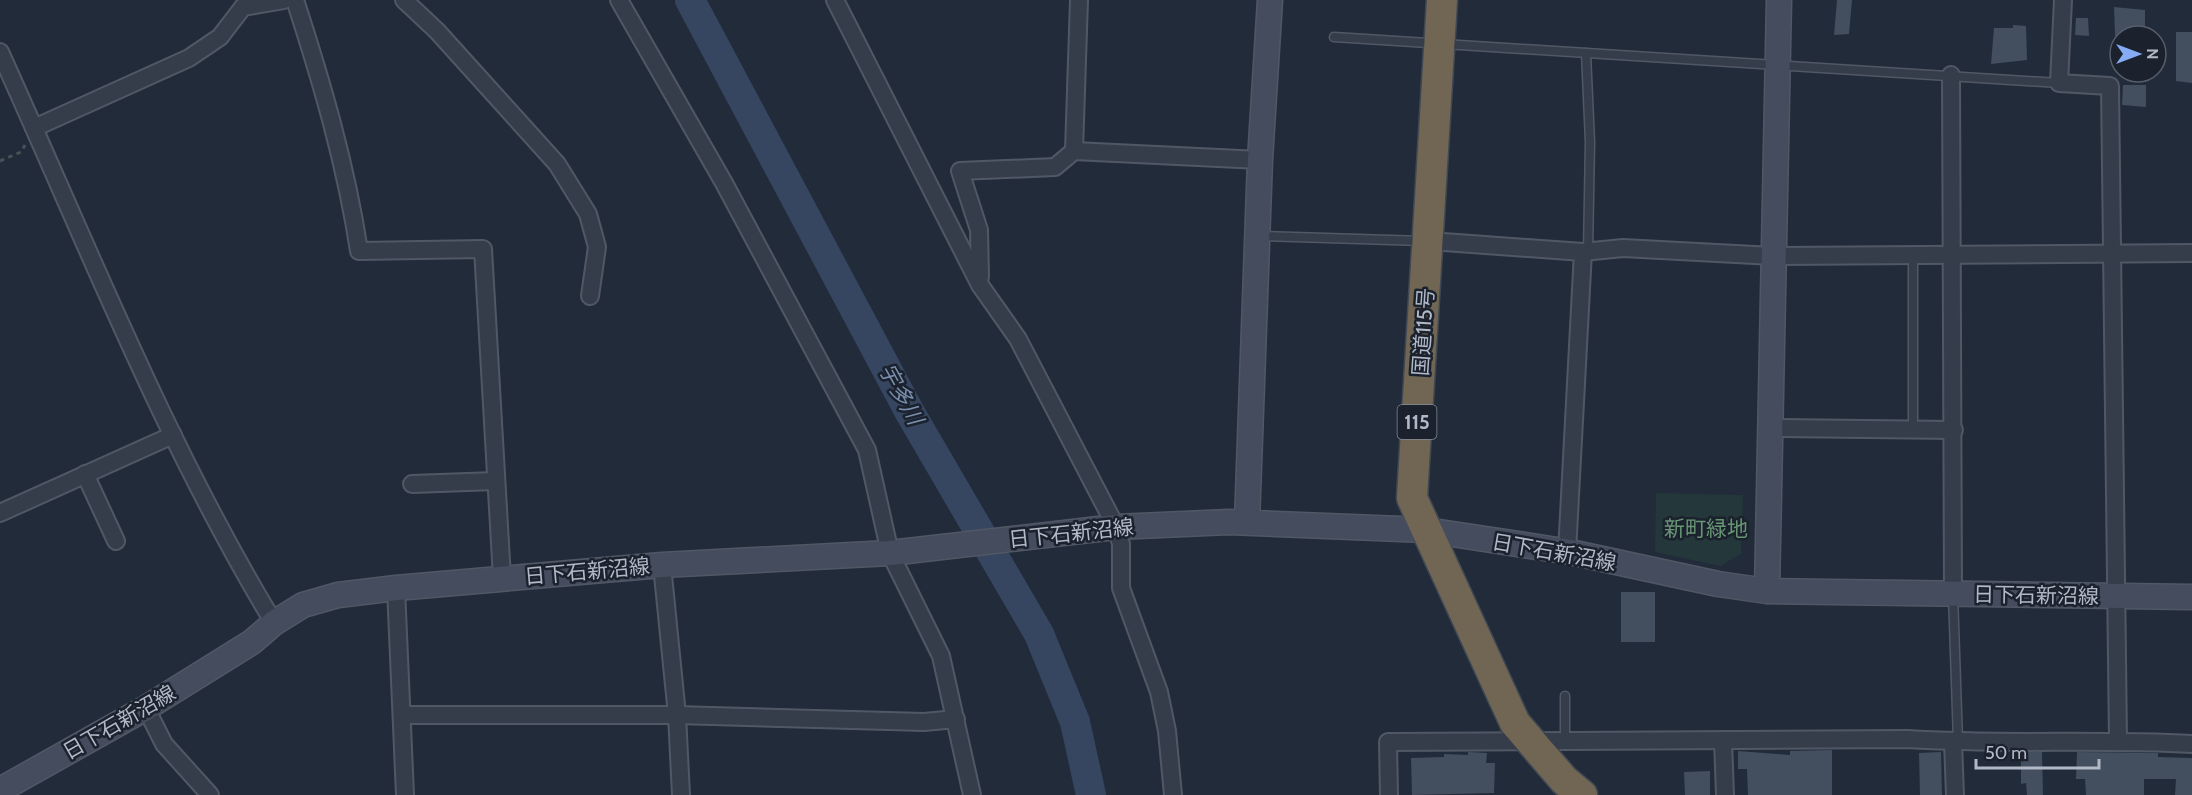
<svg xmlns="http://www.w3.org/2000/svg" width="2192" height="795" font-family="Cabin,'Noto Sans JP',sans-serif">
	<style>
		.green { fill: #24373a }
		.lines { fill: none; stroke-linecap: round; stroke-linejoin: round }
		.river { stroke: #364660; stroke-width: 30 }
		.building { fill: #434e5e }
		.lane-casing { stroke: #515865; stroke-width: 11 }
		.street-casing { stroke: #515865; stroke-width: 20 }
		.secondary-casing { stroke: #515865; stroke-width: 27 }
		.highway-casing { stroke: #414854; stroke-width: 33 }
		.path { stroke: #425458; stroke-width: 3; stroke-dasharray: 4.5 4.5; stroke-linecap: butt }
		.lane { stroke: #363d4a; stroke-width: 8 }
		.street { stroke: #363d4a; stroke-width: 16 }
		.secondary { stroke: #444c5d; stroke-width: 24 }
		.highway { stroke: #706653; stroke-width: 30 }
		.labels { text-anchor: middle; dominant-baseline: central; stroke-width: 5; stroke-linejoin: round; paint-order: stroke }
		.shield { fill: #1b222e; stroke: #848b98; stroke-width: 1.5 }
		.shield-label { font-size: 20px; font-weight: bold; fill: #b1b8c6 }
		.street-label { font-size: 21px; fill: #b1b8c6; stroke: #1b222e }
		.park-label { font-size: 21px; fill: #689675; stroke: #1b222e }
		.water-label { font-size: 22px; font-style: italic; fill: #798ead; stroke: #1b222e }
	</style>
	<rect width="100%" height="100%" fill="#222b39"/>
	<polygon class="green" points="1656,493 1743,495 1741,554 1720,566 1655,552"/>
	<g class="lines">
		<polyline class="river" points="690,0 909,411 1039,634 1075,722 1091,795"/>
	</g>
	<g class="building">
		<polygon points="1837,0 1852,0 1849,34 1834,35"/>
		<polygon points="2114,7 2145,10 2145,35 2115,36"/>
		<polygon points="2076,18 2088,18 2089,36 2075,35"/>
		<polygon points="2013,25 2026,26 2027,60 1991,64 1994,28 2013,28"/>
		<polygon points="2176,32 2192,32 2192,83 2176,81"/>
		<polygon points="2123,85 2146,85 2146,107 2122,105"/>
		<rect x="1621" y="592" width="34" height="50"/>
		<polygon points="1832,750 1832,795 1748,795 1747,769 1738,769 1738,751 1790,755 1790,751"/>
		<polygon points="1468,752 1487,753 1486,763 1495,763 1494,793 1412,795 1411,758 1444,757 1444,754 1468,755"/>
		<polygon points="1941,752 1942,795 1920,795 1919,753"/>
		<polygon points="2021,752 2042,752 2043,795 2027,795 2026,783 2021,784"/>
		<polygon points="2077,752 2158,753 2158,757 2192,758 2192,795 2175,795 2176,779 2144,779 2144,795 2086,795 2085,779 2076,779"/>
		<polygon points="1710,771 1710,795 1685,795 1684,772"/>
	</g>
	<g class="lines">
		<defs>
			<g id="lane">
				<polyline points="1334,37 2059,83"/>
				<polyline points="1586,53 1590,142 1588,252"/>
				<polyline points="1259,236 1423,241"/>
				<polyline points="1913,430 1913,255"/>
				<polyline points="1953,594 1958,742"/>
				<polyline points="1565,696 1565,742"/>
			</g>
			<g id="street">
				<path d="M295,0C322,83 346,165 359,251L483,249L502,578"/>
				<polyline points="404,0 437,31 557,164 588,214 597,247 590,296"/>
				<polyline points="619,0 724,183 867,450 890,553 941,656 972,795"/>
				<polyline points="835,0 980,285 1018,339 1116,527 1121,544 1121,588 1159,692 1167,731 1173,795"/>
				<polyline points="2063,0 2059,83 2110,86 2118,740"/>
				<path d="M0,52C87,244 165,443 274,623"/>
				<polyline points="1951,75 1953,594"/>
				<polyline points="34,128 189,58 220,37 243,7 284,0"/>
				<polyline points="1074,151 1079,0"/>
				<polyline points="1430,241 1583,252 1623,248 1773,256 2192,253"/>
				<polyline points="980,277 979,230 960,171 1055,167 1074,151 1260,160"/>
				<polyline points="1770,428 1954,430"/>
				<polyline points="85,474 116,541"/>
				<polyline points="412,484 495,481"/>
				<polyline points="0,513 173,435"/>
				<polyline points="1567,552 1583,252"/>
				<polyline points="662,565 677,715 681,795"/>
				<polyline points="396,588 405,795"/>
				<polyline points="146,708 164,744 210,795"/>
				<polyline points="402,715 677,715 924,722 956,719"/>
				<polyline points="1723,740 1725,795"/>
				<polyline points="1953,742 1955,795"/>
				<path d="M1389,795L1388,742L1908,739C2002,745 2097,739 2192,744"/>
			</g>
			<g id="secondary">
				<polyline points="1247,522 1260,160 1270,0"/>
				<polyline points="1767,591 1779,0"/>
				<polyline points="0,790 146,708 252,642 274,623 303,605 338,595 396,588 662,565 890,553 1116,527 1229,522 1426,530 1570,552 1718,584 1767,591 2192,597"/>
			</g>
			<polyline id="highway" points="1442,0 1412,498 1515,723 1564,780 1582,795"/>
		</defs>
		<use href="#lane" class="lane-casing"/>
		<use href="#street" class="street-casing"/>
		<use href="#secondary" class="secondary-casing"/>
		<use href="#highway" class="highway-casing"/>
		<polyline class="path" points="0,161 21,152 25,145"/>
		<use href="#lane" class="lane"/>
		<use href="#street" class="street"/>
		<use href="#secondary" class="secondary"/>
		<use href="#highway" class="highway"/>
	</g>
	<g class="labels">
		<rect class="shield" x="1397.5" y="405" width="39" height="34" rx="4.5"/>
		<g class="shield-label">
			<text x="1417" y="422">115</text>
		</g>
		<g class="street-label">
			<text transform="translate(1423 332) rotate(-86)">国道115号</text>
			<text transform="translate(1071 533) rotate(-6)">日下石新沼線</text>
			<text transform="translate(1554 552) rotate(10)">日下石新沼線</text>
			<text transform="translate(587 571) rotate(-5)">日下石新沼線</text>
			<text transform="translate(2036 595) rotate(1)">日下石新沼線</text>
			<text transform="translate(119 722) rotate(-30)">日下石新沼線</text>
		</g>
		<g class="park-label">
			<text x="1706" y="528">新町緑地</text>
		</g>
		<g class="water-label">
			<text transform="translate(901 394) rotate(61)">宇多川</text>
		</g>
	</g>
	<g transform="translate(2138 54) rotate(90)"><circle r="28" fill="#1b222e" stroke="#575e6b" stroke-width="1.5"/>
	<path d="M0-4.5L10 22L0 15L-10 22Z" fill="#86acf5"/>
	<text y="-9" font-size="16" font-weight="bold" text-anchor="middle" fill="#b1b8c6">N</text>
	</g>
	<path d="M1976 759v9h123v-9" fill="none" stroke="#b1b8c6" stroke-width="3"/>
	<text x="1985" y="759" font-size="18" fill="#b1b8c6" stroke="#1b222e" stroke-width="4.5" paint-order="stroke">50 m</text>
</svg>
